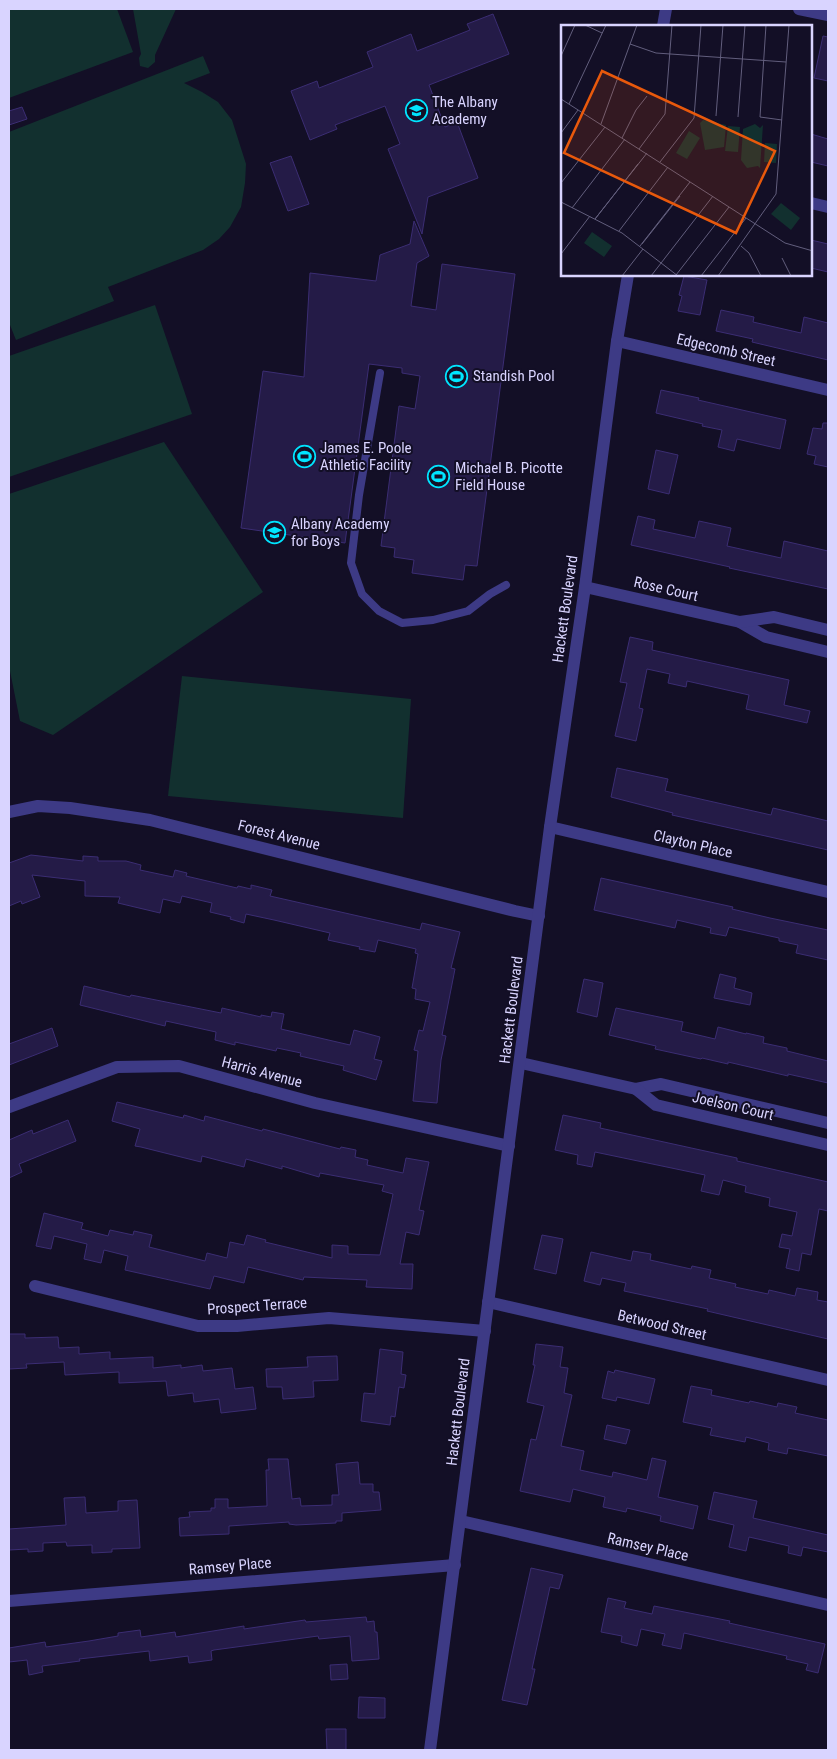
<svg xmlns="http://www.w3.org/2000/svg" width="837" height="1759" font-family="'Roboto Condensed',sans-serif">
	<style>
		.green { fill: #12302f }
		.building { fill: #241b47; stroke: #3b2d73 }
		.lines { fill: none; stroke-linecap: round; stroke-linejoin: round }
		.service { stroke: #3d3a85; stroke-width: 8 }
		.minor { stroke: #3d3a85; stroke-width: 12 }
		.tertiary { stroke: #3d3a85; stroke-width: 12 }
		.labels { text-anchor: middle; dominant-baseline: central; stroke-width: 4; stroke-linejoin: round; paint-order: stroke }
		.poi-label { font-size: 15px; fill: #d9d4ff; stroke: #130f26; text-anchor: start }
		.street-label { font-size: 15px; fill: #d9d4ff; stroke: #130f26 }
		.inset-road { fill: none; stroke: #625e7d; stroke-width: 1 }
		.view { fill: #e8590c; fill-opacity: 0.15; stroke: #e8590c; stroke-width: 2.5 }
		.inset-edge { fill: none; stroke: #d9d4ff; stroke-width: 2.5 }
	</style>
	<rect width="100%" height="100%" fill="#130f26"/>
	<g class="green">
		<polygon points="9,9 117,9 133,52 9,98"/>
		<polygon points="133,9 176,9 155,55 155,62 148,68 140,66 139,58 141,54"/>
		<polygon points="203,56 210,73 184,83 202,92 218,102 232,120 246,164 245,183 241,207 230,227 219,239 203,250 108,287 114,301 16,340 10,325 9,325 9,132"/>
		<polygon points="155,305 192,414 9,477 9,356"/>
		<polygon points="164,442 263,592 53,735 20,721 9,666 9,494"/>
		<polygon points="182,676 411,699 403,818 168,796"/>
	</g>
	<g class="building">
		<polygon points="493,14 509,54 429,85 445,127 457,122 478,178 428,197 422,234 388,149 400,144 385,106 335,125 337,129 310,140 291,91 317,81 319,88 373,67 367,52 411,34 417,51 470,30 467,24"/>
		<polygon points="823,36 828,37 828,81 814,78"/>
		<polygon points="22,107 27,119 9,125 9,111"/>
		<polygon points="811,134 828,139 828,166 811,162"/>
		<polygon points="291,156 309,204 288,211 270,163"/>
		<polygon points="414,221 429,256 417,263 411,306 436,310 442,264 515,274 477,566 465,565 463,580 412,573 414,560 394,557 395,548 381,546 399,406 415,409 420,376 402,373 402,368 369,364 345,543 241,528 263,371 304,377 310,273 376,281 380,255 410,244"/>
		<polygon points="811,240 828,244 828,272 811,268"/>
		<polygon points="684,276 707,280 700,315 678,311 682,296 679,295"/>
		<polygon points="721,310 754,317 753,322 801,333 804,317 828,323 828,360 752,342 753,339 716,331"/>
		<polygon points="661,390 699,398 698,400 786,420 780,449 737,439 734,451 718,447 722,430 702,426 703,424 656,413"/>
		<polygon points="823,423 828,423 828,467 814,464 816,456 807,454 813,428 822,429"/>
		<polygon points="656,450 678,455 669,494 648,489"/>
		<polygon points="638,516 655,520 653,529 695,538 699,521 731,528 727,546 781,558 784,541 828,551 828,589 729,568 730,567 631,545"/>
		<polygon points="630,637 653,642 652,650 789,680 784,705 810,711 807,723 746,709 749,695 687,681 686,687 668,683 670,674 647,669 639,708 643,709 636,741 615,736 627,683 620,682"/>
		<polygon points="617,768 668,779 665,791 771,815 773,808 828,821 828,850 672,815 673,813 611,797"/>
		<polygon points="31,855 83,861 83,856 98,857 98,861 126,861 141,865 140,870 173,877 175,870 187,873 186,876 237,888 238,886 251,889 251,885 272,890 270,896 420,930 422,923 460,932 451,968 455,969 442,1035 446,1036 441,1060 437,1103 413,1101 418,1051 414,1050 419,1030 423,1031 430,1002 415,999 416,989 412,988 418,954 415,953 416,949 378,940 375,952 359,949 360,947 328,940 330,933 274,920 246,914 244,923 230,919 231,917 210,912 212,903 182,896 180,903 163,899 160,913 118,903 120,897 85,896 85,881 32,875 40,897 22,904 21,901 9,906 9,863"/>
		<polygon points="601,878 733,907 732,909 770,918 828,930 828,960 796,953 798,945 779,941 779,938 729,927 726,936 710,933 711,928 677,920 675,928 594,910"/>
		<polygon points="720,974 736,978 734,988 752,993 750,1005 714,998"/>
		<polygon points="584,979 603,983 597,1017 577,1012"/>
		<polygon points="84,986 130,997 131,995 221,1013 222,1008 261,1017 261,1015 271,1017 272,1012 284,1014 281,1029 350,1045 354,1030 380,1037 374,1059 382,1061 376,1080 343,1070 344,1066 300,1056 301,1053 277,1048 276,1051 235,1042 235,1045 215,1040 216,1032 166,1021 165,1026 80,1005"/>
		<polygon points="616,1008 683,1022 681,1031 715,1039 718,1027 746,1034 746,1033 764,1037 763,1043 787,1048 787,1051 828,1061 828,1083 788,1074 788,1076 728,1062 728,1064 702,1058 701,1059 655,1049 656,1046 609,1035"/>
		<polygon points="52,1028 58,1046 9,1065 9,1044"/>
		<polygon points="117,1102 183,1118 184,1115 204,1121 205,1116 262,1131 263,1129 340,1149 341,1147 356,1150 355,1157 368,1160 367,1165 403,1173 406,1158 429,1162 419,1210 424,1211 419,1235 406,1232 400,1264 413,1264 412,1289 366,1287 367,1280 304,1277 303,1280 248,1267 244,1283 214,1276 210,1289 125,1270 128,1256 104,1250 101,1263 84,1259 87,1244 54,1236 51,1249 36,1246 44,1213 83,1223 81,1229 108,1236 110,1230 133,1235 134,1231 152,1235 149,1247 205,1261 207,1253 227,1258 230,1242 244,1245 247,1235 266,1240 265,1242 332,1258 332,1245 348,1246 348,1254 380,1255 393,1194 382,1191 384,1185 320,1173 319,1177 282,1166 282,1169 246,1159 244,1167 202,1156 201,1162 141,1147 135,1146 140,1129 112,1121"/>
		<polygon points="563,1115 601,1123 600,1128 737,1158 737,1161 828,1182 828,1211 819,1209 811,1255 802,1253 799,1271 786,1268 790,1249 779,1247 782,1234 792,1236 797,1212 769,1206 770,1198 745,1192 746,1186 723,1180 719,1195 701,1191 705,1175 595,1152 592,1167 577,1164 578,1155 555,1150"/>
		<polygon points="68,1120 76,1141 19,1164 22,1172 9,1178 9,1140 32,1130 33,1134"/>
		<polygon points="542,1235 563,1239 556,1274 534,1269"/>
		<polygon points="633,1251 651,1254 650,1260 691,1269 692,1266 711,1270 709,1278 736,1284 735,1287 768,1294 769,1290 795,1296 797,1288 818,1292 817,1300 828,1302 828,1339 707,1311 708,1309 624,1291 626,1283 602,1278 600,1285 584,1281 591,1252 631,1261"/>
		<polygon points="9,1334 25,1334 25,1338 58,1337 59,1348 79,1347 79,1354 110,1352 110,1359 153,1357 153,1368 181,1365 181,1368 202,1365 203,1371 232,1368 235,1389 253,1387 256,1409 221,1413 219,1399 194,1402 193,1393 168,1396 166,1381 119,1383 119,1372 65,1375 64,1362 26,1364 27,1368 9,1369"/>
		<polygon points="536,1344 563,1347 560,1367 568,1368 564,1393 572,1395 561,1446 584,1451 580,1470 612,1477 613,1472 647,1480 652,1458 666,1461 658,1497 698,1506 693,1529 660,1521 661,1516 627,1508 626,1512 603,1507 605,1497 573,1489 570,1502 520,1491 531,1439 536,1440 544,1406 527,1402 535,1365 533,1365"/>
		<polygon points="380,1349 403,1352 401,1374 406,1375 404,1388 399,1387 395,1417 391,1416 390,1425 361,1421 364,1393 375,1394"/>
		<polygon points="337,1356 338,1380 313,1381 314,1397 283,1399 282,1387 267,1387 266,1369 308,1367 307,1357"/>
		<polygon points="615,1370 655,1379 649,1404 617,1397 616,1401 602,1398 608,1371 614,1373"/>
		<polygon points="691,1386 712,1390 711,1395 749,1403 750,1401 777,1407 778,1403 797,1407 795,1413 828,1420 828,1456 788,1448 787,1454 768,1450 769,1443 746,1437 745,1442 710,1435 712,1428 683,1422"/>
		<polygon points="607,1425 630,1430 626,1444 604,1439"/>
		<polygon points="268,1459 288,1459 292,1499 300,1498 301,1506 332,1505 332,1495 339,1495 336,1464 358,1462 360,1484 373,1484 373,1492 379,1492 381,1510 342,1513 342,1521 336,1521 336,1523 296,1525 289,1524 289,1522 229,1526 229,1534 180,1536 179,1518 190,1517 189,1512 211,1511 211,1508 215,1508 215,1499 228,1499 228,1508 267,1506 266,1470 269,1470"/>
		<polygon points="714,1492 757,1501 753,1518 828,1535 828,1552 803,1547 801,1556 788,1553 789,1546 749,1537 746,1551 729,1547 734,1525 708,1519"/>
		<polygon points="85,1497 86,1513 118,1511 118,1501 137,1500 140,1548 112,1549 112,1552 92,1553 92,1545 67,1546 66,1542 43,1543 43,1551 28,1552 28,1549 9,1550 9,1529 66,1525 64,1498"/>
		<polygon points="531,1568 563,1575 559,1589 550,1587 532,1669 535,1669 527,1705 502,1700"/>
		<polygon points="608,1598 626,1602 624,1608 652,1614 654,1606 730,1621 729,1623 825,1644 818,1673 806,1670 808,1664 786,1659 787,1656 684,1633 681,1649 662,1645 665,1634 641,1629 637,1646 621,1642 622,1636 601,1632"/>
		<polygon points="366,1617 367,1622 374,1621 375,1632 377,1632 379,1659 352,1661 350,1636 319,1639 318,1636 214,1650 211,1651 212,1660 189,1663 188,1656 150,1661 149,1651 79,1659 80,1661 42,1666 43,1672 29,1675 27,1660 9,1662 9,1648 45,1642 46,1647 89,1641 118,1636 118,1633 140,1630 141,1637 175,1632 176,1637 244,1626 244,1629 305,1620 306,1622"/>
		<polygon points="347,1664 348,1679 331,1680 330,1665"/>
		<polygon points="359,1697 385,1698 385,1718 358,1718"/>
		<polygon points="326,1729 346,1729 346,1750 327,1750"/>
	</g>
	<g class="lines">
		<polyline class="service" points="380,373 359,495 351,563 362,594 379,611 402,623 433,620 468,611 490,594 506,585"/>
		<g class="minor">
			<polyline points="799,9 828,15"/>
			<polyline points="811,203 828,207"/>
			<polyline points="617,341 828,390"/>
			<polyline points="585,587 740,622 766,637 828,652"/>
			<polyline points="740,622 774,617 828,630"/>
			<polyline points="9,812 38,806 70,808 150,820 515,911 539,916"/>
			<polyline points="550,827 828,892"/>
			<polyline points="521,1063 636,1089 661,1084 828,1123"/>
			<polyline points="636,1089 656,1105 828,1145"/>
			<polyline points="9,1107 117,1067 179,1066 315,1103 509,1146"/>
			<polyline points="35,1286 198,1326 237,1326 329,1318 485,1331"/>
			<polyline points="488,1302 828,1380"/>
			<polyline points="461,1521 828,1605"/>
		</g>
		<g class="tertiary">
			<polyline points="663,26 666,9"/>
			<polyline points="9,1601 455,1565"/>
			<polyline points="430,1750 550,827 585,587 617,341 628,275"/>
		</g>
	</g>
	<defs>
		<symbol id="school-ring" viewBox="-11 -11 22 22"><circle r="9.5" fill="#130f26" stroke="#00e5ff" stroke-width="1.5"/><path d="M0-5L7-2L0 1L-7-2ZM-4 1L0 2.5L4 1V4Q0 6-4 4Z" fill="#00e5ff"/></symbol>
		<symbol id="stadium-ring" viewBox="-11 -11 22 22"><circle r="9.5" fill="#130f26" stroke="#00e5ff" stroke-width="1.5"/><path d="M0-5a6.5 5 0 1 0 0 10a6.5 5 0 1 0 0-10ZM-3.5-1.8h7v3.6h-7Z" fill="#00e5ff"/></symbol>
	</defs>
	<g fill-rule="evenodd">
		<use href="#school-ring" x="404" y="98" width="25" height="25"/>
		<use href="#stadium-ring" x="444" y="364" width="25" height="25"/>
		<use href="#stadium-ring" x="292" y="444" width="25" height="25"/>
		<use href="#stadium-ring" x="426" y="464" width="25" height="25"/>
		<use href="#school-ring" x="262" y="520" width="25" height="25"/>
	</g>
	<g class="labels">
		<g class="poi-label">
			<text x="432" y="102">The Albany<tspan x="432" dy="17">Academy</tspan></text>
			<text x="473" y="376">Standish Pool</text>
			<text x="320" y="448">James E. Poole<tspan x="320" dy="17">Athletic Facility</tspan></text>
			<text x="455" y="468">Michael B. Picotte<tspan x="455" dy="17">Field House</tspan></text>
			<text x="291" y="524">Albany Academy<tspan x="291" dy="17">for Boys</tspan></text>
		</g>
		<g class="street-label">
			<text transform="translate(726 350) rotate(13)">Edgecomb Street</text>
			<text transform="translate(666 589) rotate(13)">Rose Court</text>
			<text transform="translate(565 609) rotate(-82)">Hackett Boulevard</text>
			<text transform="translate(279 835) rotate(14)">Forest Avenue</text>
			<text transform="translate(693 844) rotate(13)">Clayton Place</text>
			<text transform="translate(511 1010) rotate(-83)">Hackett Boulevard</text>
			<text transform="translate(262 1072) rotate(15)">Harris Avenue</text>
			<text transform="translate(733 1106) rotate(13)">Joelson Court</text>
			<text transform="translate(257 1306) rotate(-4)">Prospect Terrace</text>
			<text transform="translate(662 1325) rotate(13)">Betwood Street</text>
			<text transform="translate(458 1412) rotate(-83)">Hackett Boulevard</text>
			<text transform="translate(648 1547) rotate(13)">Ramsey Place</text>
			<text transform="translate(230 1566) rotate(-5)">Ramsey Place</text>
		</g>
	</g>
	<g transform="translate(561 25)">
		<rect width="251" height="251" fill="#130f26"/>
		<path d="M142,95L165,100L163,122L144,125L139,98ZM194,99L199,103L202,100L199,143L197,141L186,143L180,135L182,104ZM167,101L179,102L177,127L164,126ZM128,106L139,113L126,134L115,128ZM204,118L216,119L215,138L203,137ZM220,178L239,193L230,205L210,189ZM31,207L51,221L43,232L23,218Z" fill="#12302f"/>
		<path class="inset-road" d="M24,0L41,8M205,0L199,92L221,95M69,19L95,28L225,37M0,31L14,0M0,74L224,218L252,226M8,79L45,0M155,91L162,0M177,92L184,0M40,99L76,0M0,108L17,85M61,113L75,85L86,71M78,124L104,89L111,0M99,137L133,93L140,0M0,158L44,102M0,177L61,208L117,251M11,183L64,114M34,194L86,128M34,194L77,139M58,206L107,142M81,219L119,171M79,221L129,157M180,221L188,228L200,251M0,229L29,191M221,233L230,251M115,250L168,182M61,251L82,224M90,251L152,171M140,251L185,193M157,251L215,169L228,0"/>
		<path class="view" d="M41,46L214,126L175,208L3,128Z"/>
		<rect width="251" height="251" class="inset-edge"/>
	</g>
	<rect width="837" height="1759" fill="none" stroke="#d9d4ff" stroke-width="20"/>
</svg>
